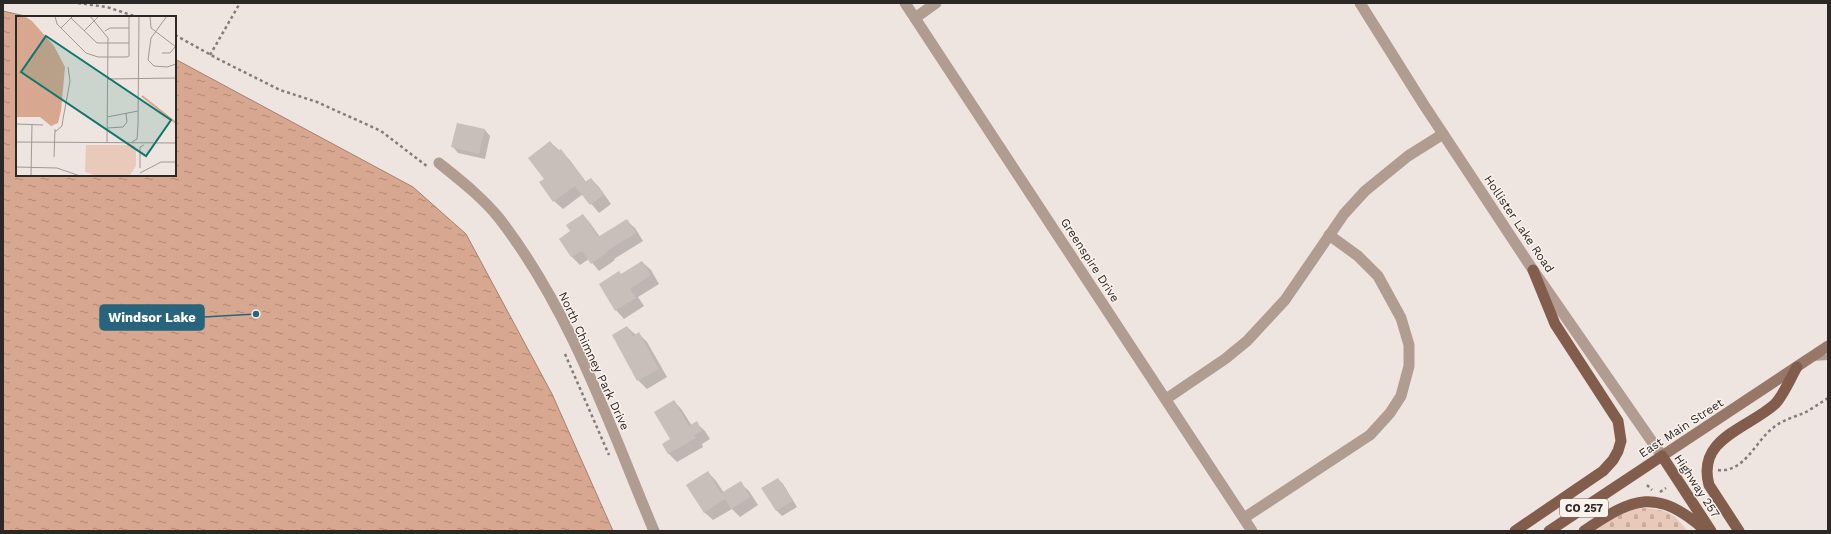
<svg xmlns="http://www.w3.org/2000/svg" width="1831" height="534" font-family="'Work Sans',sans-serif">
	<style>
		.cemetery { fill: url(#cemetery-stones) }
		.water { fill: url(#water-ripples); stroke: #a48170 }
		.shadow { fill: #0003 }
		.building { fill: #c8beba }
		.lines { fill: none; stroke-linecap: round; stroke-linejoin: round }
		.path { stroke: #837d7a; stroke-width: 2.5; stroke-dasharray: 3 3; stroke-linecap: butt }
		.service { stroke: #b19c91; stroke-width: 6 }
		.minor { stroke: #b19c91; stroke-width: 11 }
		.tertiary { stroke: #b19c91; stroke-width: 11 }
		.secondary { stroke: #977768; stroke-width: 11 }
		.primary { stroke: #835d4b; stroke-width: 11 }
		.labels { text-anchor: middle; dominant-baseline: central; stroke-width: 3; stroke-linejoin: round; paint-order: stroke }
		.shield { fill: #fcf2ed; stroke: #6a6562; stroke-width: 1 }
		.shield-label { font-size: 11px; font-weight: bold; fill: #2b2826 }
		.street-label { font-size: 12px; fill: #2b2826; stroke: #fcf2ed }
		.inset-river { fill: none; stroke: #d8a78f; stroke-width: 2 }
		.inset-road { fill: none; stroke: #a09996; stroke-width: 1 }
		.view { fill: #0f766e; fill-opacity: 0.15; stroke: #0f766e; stroke-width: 2 }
		.inset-edge { fill: none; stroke: #2b2826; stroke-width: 2 }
		.leader { fill: none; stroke: #28647b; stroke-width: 1.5 }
		.callout-dot { fill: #28647b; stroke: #fcf2ed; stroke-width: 1.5 }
		.callout { fill: #28647b; stroke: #28647b; stroke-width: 1.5 }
		.callout-label { font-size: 13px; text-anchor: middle; font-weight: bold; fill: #fff }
	</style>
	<defs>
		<pattern id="cemetery-stones" width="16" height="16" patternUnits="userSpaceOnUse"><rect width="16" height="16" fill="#e9c9b9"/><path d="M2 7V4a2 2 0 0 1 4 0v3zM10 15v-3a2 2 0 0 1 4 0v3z" fill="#c8ad9f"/></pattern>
		<pattern id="water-ripples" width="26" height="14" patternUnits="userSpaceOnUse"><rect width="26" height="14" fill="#d8a78f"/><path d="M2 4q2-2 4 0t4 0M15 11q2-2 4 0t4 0" fill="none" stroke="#af8875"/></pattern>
	</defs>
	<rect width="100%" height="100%" fill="#eee4e0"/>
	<path class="cemetery" d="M1647,508C1669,511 1674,513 1687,531H1592C1611,519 1623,509 1647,508Z"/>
	<polygon class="water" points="3,11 29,17 17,17 17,175 175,175 175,59 413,187 466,234 552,394 613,531 3,531"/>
	<g class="shadow">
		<polygon points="458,124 485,130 490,136 485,159 458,153 453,147"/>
		<polygon points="550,142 569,159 586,182 591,179 599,187 611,204 599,213 583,194 563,209 554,201 545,179"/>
		<polygon points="583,215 590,223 600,237 627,221 635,228 643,241 614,259 615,260 599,271 589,259 580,265 572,257 561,239 572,232"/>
		<polygon points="642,262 651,270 659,284 638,297 644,306 624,319 616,310 621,275"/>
		<polygon points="627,327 636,335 639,334 647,342 667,377 647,389 638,380"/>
		<polygon points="674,401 682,410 692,426 696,423 705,431 710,439 702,444 703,447 677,462 669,454 663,444 671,439"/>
		<polygon points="708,472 716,481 724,493 740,483 749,491 758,505 740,517 732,509 713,520 704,512"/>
		<polygon points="778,479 783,484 797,507 782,516 777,511 763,488"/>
	</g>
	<g class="building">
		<polygon points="457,123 485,129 479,154 451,147"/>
		<polygon points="550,141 558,151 561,149 585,182 591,178 604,195 590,205 575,186 553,202 539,182 544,179 528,158"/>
		<polygon points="583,214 598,237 627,219 636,233 607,251 608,252 591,264 582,251 571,257 559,239 570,231 566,225"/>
		<polygon points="642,261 651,275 630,289 636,298 615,311 599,284 619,271 621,274"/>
		<polygon points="627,326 633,336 639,332 659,369 637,381 612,335"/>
		<polygon points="674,400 689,426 697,421 702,431 694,435 696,438 668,454 662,444 670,439 654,412"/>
		<polygon points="708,471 721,493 741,481 750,497 731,509 725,499 704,513 686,485"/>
		<polygon points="778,478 793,501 776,511 761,488"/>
	</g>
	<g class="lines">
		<g class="path">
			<polyline points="78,3 107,7 137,17"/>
			<polyline points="175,35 220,60 280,90 317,102 381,131 428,167"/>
			<polyline points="210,55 240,3"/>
			<polyline points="565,354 609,455"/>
			<path d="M1718,470C1745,473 1755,441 1774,427C1783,420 1794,417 1804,413C1812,409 1820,403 1828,398"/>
			<polyline points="1647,485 1652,490"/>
			<polyline points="1660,492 1666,488"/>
		</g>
		<polyline class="service" points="1813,358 1828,357"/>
		<g class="minor">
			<polyline points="905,3 1252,531"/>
			<polyline points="915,18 936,3"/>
			<path d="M439,163C460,180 482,197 499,218C571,311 609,424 654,531"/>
			<polyline points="1166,399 1225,359 1247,341 1285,300 1344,214 1365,191 1408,156 1443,134"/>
			<polyline points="1244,518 1370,435 1390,413 1401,396 1409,366 1409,345 1401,318 1378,276 1358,256 1329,235"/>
		</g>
		<polyline class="tertiary" points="1360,3 1424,105 1533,270 1662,456"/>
		<polyline class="secondary" points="1662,456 1828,346"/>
		<g class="primary">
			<polyline points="1515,531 1603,471 1613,460 1618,451 1621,441 1618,421 1555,324 1533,270"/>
			<polyline points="1549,531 1662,456 1711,531"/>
			<path d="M1584,531C1634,497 1656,487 1706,531"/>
			<path d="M1739,531L1709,485C1696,438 1749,428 1775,404C1783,396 1791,377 1797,367"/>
		</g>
	</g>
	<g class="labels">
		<rect class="shield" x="1560" y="499" width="48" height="18" rx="3"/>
		<g class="shield-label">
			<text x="1584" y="508">CO 257</text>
		</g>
		<g class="street-label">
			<text transform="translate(1519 224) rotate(56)">Hollister Lake Road</text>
			<text transform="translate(1090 260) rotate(57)">Greenspire Drive</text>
			<text transform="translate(594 361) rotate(65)">North Chimney Park Drive</text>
			<text transform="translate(1681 428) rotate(-33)">East Main Street</text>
			<text transform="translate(1697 486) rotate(57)">Highway 257</text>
		</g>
	</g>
	<g transform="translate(16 16)">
		<rect width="160" height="160" fill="#eee4e0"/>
		<path d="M70,129H117L120,132V150L114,159L81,160L69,156Z" fill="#e9c9b9"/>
		<path d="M0,0H8L16,5L38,30L49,51L45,95L42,107L35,110L24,101H0Z" fill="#d8a78f"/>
		<path class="inset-river" d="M126,80L160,107"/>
		<path class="inset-road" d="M39,0L41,8L70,37L82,41H111L113,40V0M74,0L92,22L91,126M134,0L135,12L160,31M151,0L135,22L132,44L138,50L151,51L160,48M55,2L81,27H113M45,12L57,0M68,15L83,0M89,15L94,12H113M146,37H154L159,31M91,63L160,62M91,101L122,95M0,108L27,109M122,109L123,0M91,112L107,111L111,106L110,97M39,116L46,110L47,103L54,65L52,51M0,126L160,127M116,126L121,123L122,109M38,141L39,113M0,151L41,152L64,160M124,152V131L128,129M124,157L145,146H160M15,160L16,108"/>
		<path class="view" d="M30,20L155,104L130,140L5,56Z"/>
		<rect width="160" height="160" class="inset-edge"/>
	</g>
	<path class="leader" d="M256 314L204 317"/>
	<circle class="callout-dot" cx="256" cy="314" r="4"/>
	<rect class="callout" x="100" y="305" width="104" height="25" rx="4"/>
	<g class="callout-label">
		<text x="152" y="322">Windsor Lake</text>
	</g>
	<rect width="1831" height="534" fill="none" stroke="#2b2826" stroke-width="8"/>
</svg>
